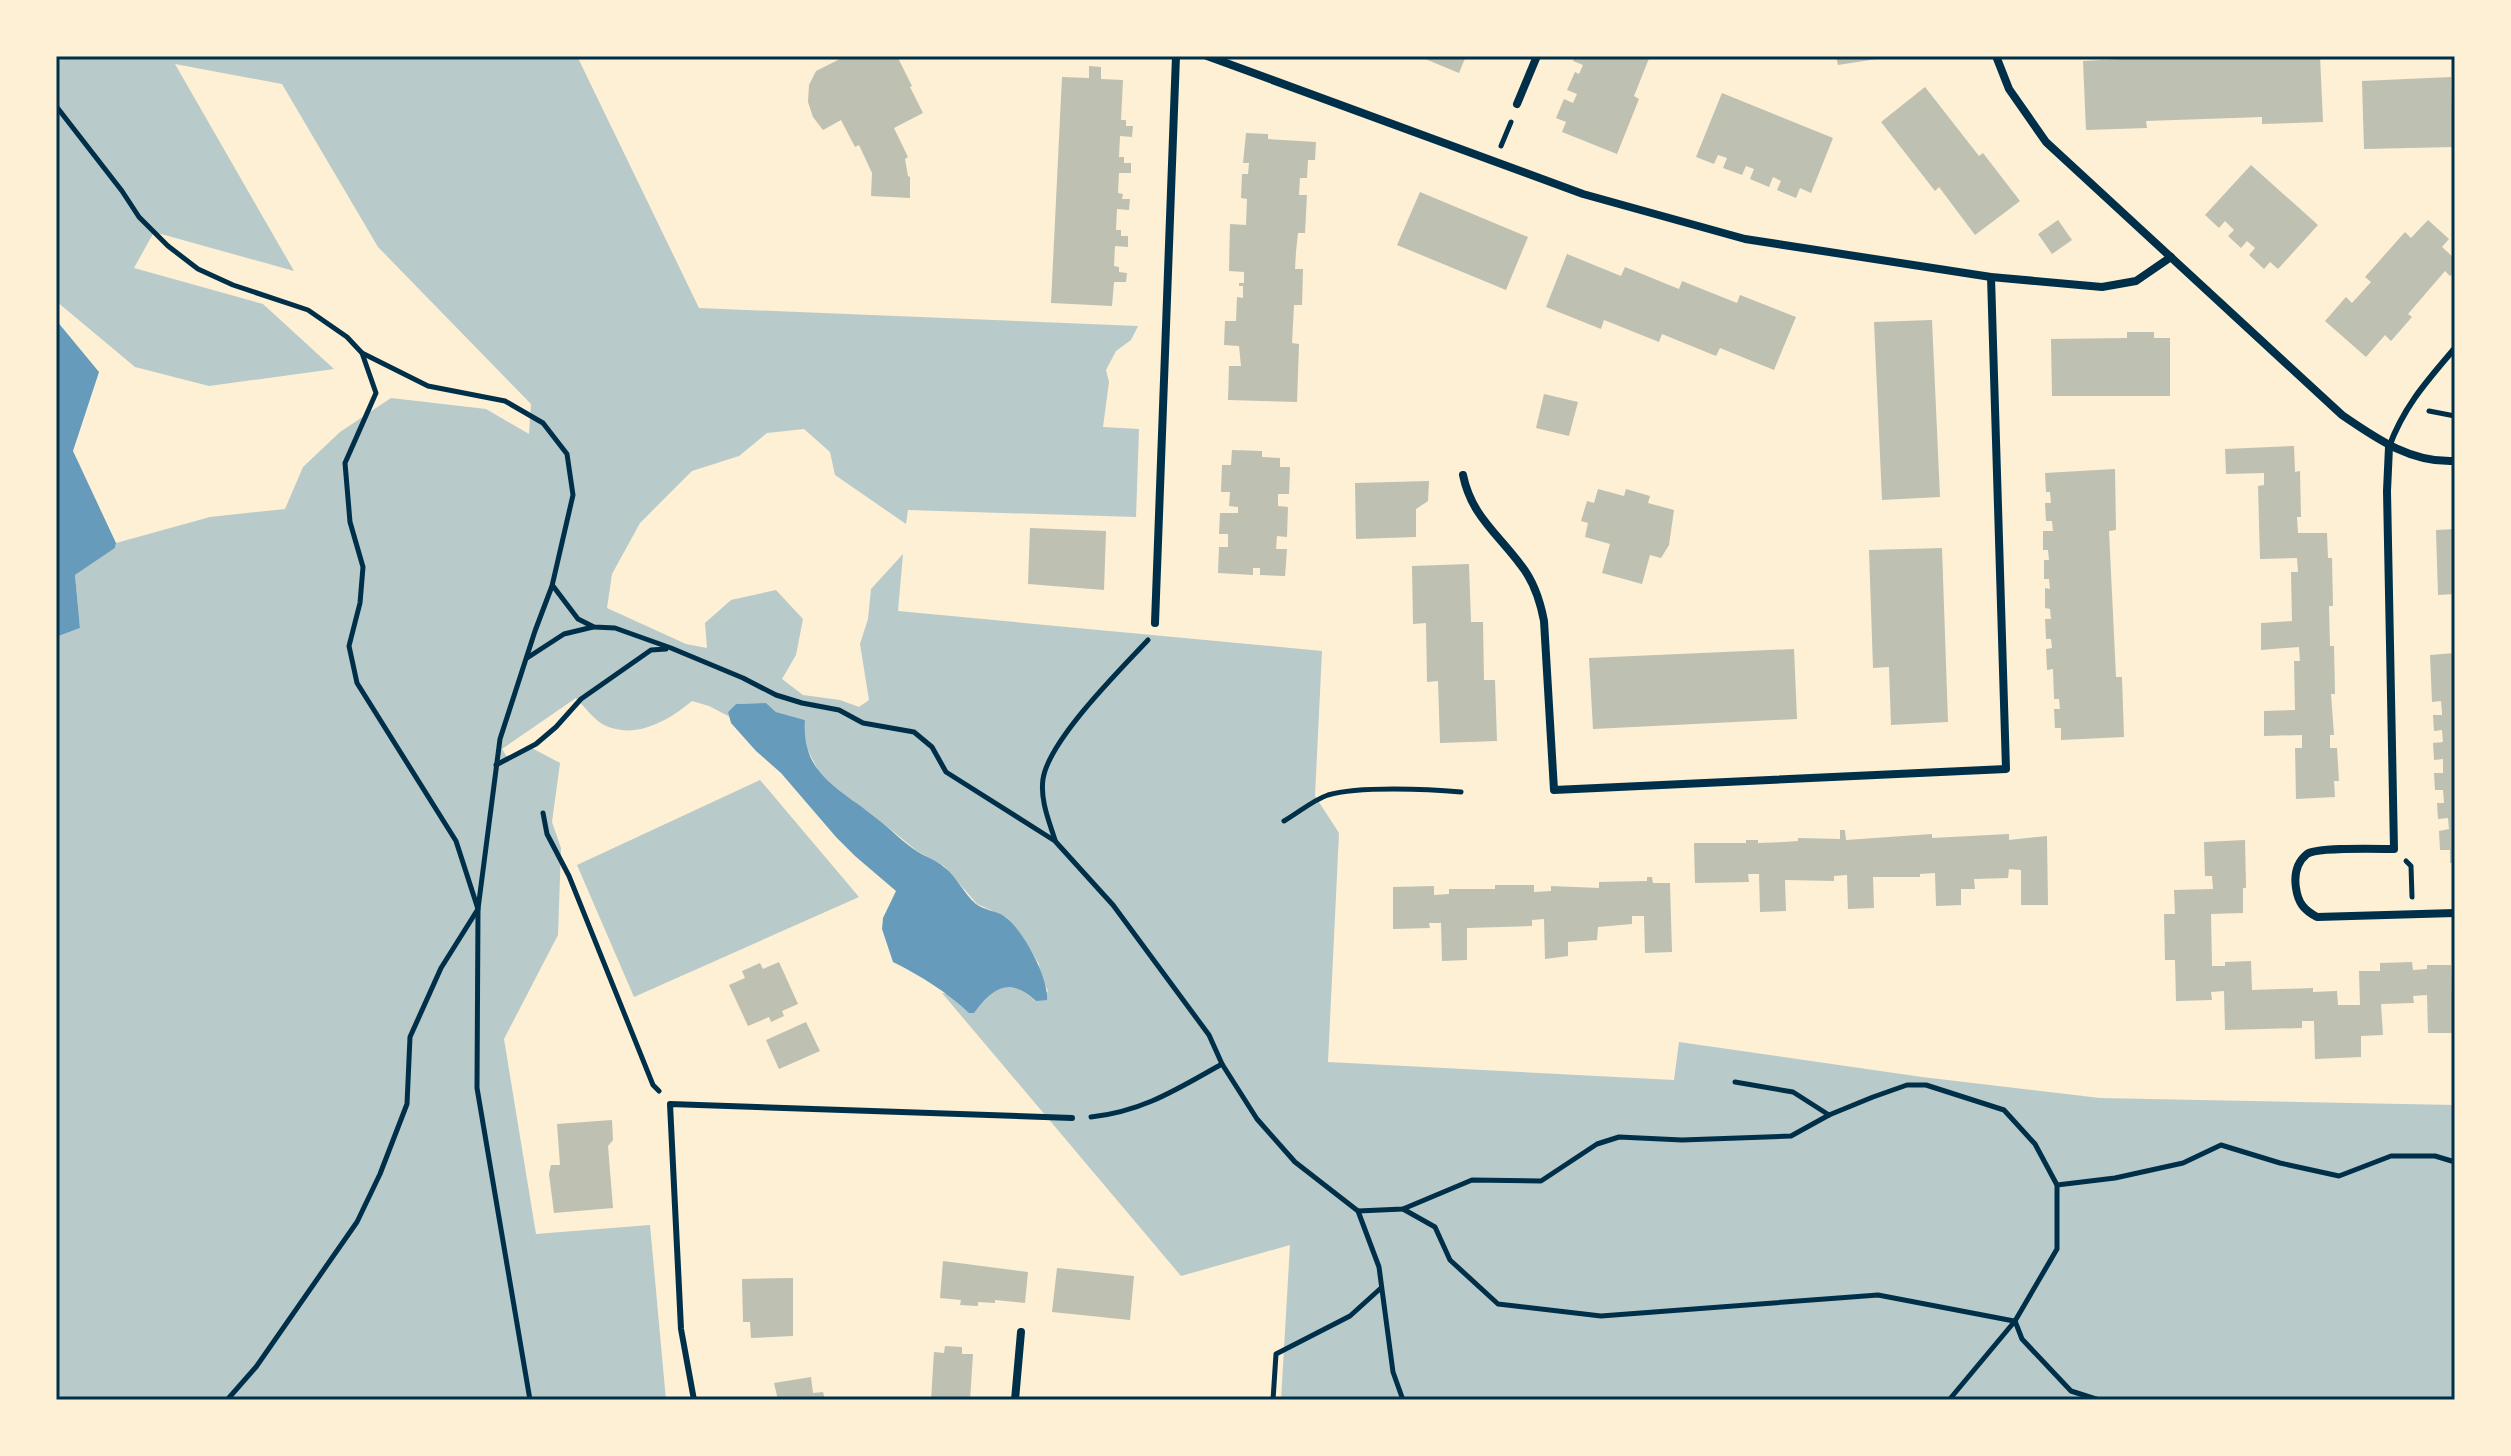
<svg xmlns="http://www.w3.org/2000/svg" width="2511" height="1456" font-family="'Asap Condensed',sans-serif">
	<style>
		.green { fill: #b9caca }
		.water { fill: #669bbc }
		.building { fill: #bec0b2 }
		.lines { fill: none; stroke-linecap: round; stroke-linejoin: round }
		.path { stroke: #003049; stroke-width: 5 }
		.service { stroke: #003049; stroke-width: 6 }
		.minor { stroke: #003049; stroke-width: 8 }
		.neatline { fill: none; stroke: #003049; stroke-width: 3 }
	</style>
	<rect width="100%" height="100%" fill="#fdf0d5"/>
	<g class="green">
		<path d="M56,56H577L699,308L1138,326L1131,340L1116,351L1106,370L1109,382L1103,427L1139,429L1136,517L908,510L906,524L835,475L830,452L804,429L767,433L739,456L692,471L640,523L612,574L607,608L686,644L707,648L705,623L731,600L776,590L803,619L796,655L782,679L803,695L840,700L859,707L869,700L860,644L868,619L871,589L903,554L898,611L1322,651L1315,796L1339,833L1328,1062L1674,1080L1679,1042L1922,1077L2100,1098L2455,1105V1400H1281L1290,1245L1181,1276L942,993L949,994L970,1013L974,1012C993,987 1010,977 1035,1001L1048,991L1040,974L1039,964L1027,944L1006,917L977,904L944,866L917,851L878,819L822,778L803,741L805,720L776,712L766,703L736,704L728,712L730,717L709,706L692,701C668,721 635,740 604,725C594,720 584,706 576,698L502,749L507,757L528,746L560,763L552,822L561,848L558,935L504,1039L536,1234L650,1225L666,1400H56V637L80,628L75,575L115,548L116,543L210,517L285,509L303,467L340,432L391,398L486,409L529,434L531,404L378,247L282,84L175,64L294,271L154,232L134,268L263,304L334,369L209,386L135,367L56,301Z"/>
		<polygon points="760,780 859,897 634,997 577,865"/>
	</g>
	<g class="water">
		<polygon points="56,320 99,372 73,451 116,543 115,548 75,575 80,628 56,637"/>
		<path d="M766,703L776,712L805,720C801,774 839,788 875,817C890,828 902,842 918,852C926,857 936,860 944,867C957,877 964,894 976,904C984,910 996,911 1004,916C1023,929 1049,978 1047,1000L1036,1001C1010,977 993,987 974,1013H969C947,992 921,976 893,962L882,929L883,918L896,891L855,856L836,837L781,773L756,751L731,723L728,712L736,704Z"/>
	</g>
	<g class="building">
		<polygon points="846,56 897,56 912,86 910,87 923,113 894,128 908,157 905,159 908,176 910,177 910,198 871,196 872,173 859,145 855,147 841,120 823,130 813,117 808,102 809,85 816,71"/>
		<polygon points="1418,56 1466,56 1459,73"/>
		<polygon points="1575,56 1650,56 1634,96 1639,99 1617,154 1562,132 1566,122 1556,118 1564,99 1573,103 1577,94 1567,90 1575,72 1579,74 1583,65 1573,61"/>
		<polygon points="1836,56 1883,56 1883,58 1838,65"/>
		<polygon points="2142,56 2320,56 2323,122 2262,124 2262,117 2146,121 2147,128 2086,130 2083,61 2142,58"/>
		<polygon points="1089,66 1101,67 1101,79 1123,80 1121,120 1126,120 1126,126 1133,126 1132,137 1120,136 1119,157 1124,157 1124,163 1131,163 1131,173 1119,173 1118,193 1123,194 1122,199 1130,199 1129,210 1117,209 1116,230 1121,230 1121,236 1128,236 1128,247 1115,246 1114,266 1119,267 1119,272 1127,273 1126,282 1114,282 1112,306 1051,303 1062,77 1089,78"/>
		<polygon points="2451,77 2453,147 2364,149 2362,81"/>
		<polygon points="1925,87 1979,156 1983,153 2020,201 1975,235 1939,187 1935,191 1881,122"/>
		<polygon points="1722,93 1833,138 1811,193 1800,188 1796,198 1777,190 1781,181 1773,177 1769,187 1750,179 1754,169 1746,166 1742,175 1723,168 1727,158 1718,155 1714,164 1696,157"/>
		<polygon points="1246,133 1268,134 1268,139 1316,142 1315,160 1308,160 1307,178 1300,178 1299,195 1307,195 1305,233 1298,233 1296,252 1295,269 1303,269 1302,305 1294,305 1292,343 1299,344 1297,402 1228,400 1229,366 1241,366 1239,346 1224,345 1225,321 1236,321 1237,297 1243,298 1243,286 1239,286 1239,283 1244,283 1244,272 1229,271 1230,224 1246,225 1247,199 1241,198 1242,174 1248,174 1249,163 1243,163"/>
		<polygon points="2251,165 2318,225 2278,269 2270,262 2264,269 2249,255 2255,248 2247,241 2241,248 2228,236 2234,230 2225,221 2219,228 2205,215"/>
		<polygon points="1420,192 1528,237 1506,290 1397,245"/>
		<polygon points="2058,220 2072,240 2052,254 2038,234"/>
		<polygon points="2428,220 2449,239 2442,247 2455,259 2455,271 2450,276 2445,271 2408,314 2412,317 2391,341 2385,335 2366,357 2325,321 2346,297 2352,303 2371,282 2365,277 2405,232 2411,238"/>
		<polygon points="1567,254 1621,276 1625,267 1679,289 1682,281 1737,303 1740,295 1796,317 1774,370 1720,348 1716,356 1662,334 1659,342 1604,320 1601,329 1546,307"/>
		<polygon points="1932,320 1940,497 1882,500 1874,322"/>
		<polygon points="2127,332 2154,332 2154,338 2170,338 2170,396 2052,396 2051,339 2127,338"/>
		<polygon points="1544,394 1578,402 1569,436 1536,428"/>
		<polygon points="2294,446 2295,472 2300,471 2301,517 2297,517 2298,533 2327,533 2328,558 2332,558 2333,606 2329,606 2330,646 2334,646 2335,694 2331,694 2334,735 2330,735 2330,748 2337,748 2339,781 2334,781 2335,797 2296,799 2295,748 2302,748 2302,735 2264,736 2264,711 2295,710 2294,661 2300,661 2299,647 2261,650 2261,623 2292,621 2291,572 2298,572 2297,558 2260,559 2258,486 2264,485 2264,473 2226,474 2225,449"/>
		<polygon points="1232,450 1262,451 1262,457 1280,458 1280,467 1290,467 1289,494 1278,494 1278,506 1288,507 1287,537 1277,536 1276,549 1287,549 1285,576 1260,575 1260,568 1253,568 1253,575 1218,573 1219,547 1228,547 1228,534 1219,534 1220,513 1238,513 1238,507 1229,506 1230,492 1221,492 1222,465 1231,465"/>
		<polygon points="2115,469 2116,530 2109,531 2116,677 2122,677 2124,737 2061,740 2061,728 2055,728 2054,709 2060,709 2059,699 2054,699 2053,669 2047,670 2046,649 2052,648 2051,639 2046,639 2045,619 2051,619 2050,609 2045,608 2045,588 2050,589 2049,579 2044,579 2044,560 2049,560 2048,550 2043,550 2043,531 2053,531 2052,521 2046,521 2045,503 2051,503 2050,492 2046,492 2045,473"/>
		<polygon points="1429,481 1428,501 1416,509 1416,537 1356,539 1355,483"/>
		<polygon points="1598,489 1624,496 1626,489 1650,496 1648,503 1674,510 1669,545 1661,558 1650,555 1642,584 1602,573 1610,544 1585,537 1588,523 1581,521 1587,501 1594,503"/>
		<polygon points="1030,528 1106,531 1104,590 1028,584"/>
		<polygon points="2455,529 2455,594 2438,595 2436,530"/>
		<polygon points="1942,548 1948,722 1891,725 1889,667 1873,668 1869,550"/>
		<polygon points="1469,564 1471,622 1483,622 1484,680 1495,680 1497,741 1440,743 1438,681 1427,682 1426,623 1413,624 1412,566"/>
		<polygon points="1794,649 1797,719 1593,729 1589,658"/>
		<polygon points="2455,653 2455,863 2450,863 2450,850 2440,850 2439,831 2449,829 2448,818 2438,819 2437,803 2444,803 2443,790 2435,790 2434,773 2443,773 2443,759 2434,760 2433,743 2443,742 2442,730 2434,731 2433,715 2442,715 2442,712 2441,701 2432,702 2430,655"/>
		<polygon points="1840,830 1845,830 1846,840 1932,834 1932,838 2009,834 2009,840 2047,836 2048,905 2021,905 2021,870 2009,869 2008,878 1974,879 1975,889 1961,889 1961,905 1936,906 1935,873 1920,874 1920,877 1873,877 1874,908 1848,909 1847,875 1834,876 1834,881 1785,880 1786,911 1760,912 1759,874 1748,874 1749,882 1695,883 1694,843 1746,843 1746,840 1758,840 1758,843 1784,842 1798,841 1798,838 1840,839"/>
		<polygon points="2245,840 2246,888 2243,888 2243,913 2211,914 2212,966 2225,966 2225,962 2251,961 2252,990 2313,988 2313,992 2337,991 2338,1005 2360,1005 2359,971 2380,971 2380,963 2412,962 2413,970 2427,969 2427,965 2451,965 2453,1033 2428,1033 2427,995 2413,996 2414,1003 2381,1004 2383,1035 2361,1036 2361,1057 2315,1059 2314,1021 2302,1021 2302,1028 2225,1030 2224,991 2211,992 2212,1000 2176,1001 2175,960 2165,960 2164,914 2175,914 2174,890 2213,889 2212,876 2205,876 2204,842"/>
		<polygon points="1647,877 1652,877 1653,883 1670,883 1672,952 1645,953 1644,916 1632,916 1632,924 1598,927 1597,940 1568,942 1568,956 1545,959 1544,919 1532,920 1532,926 1467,928 1467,960 1442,961 1441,923 1429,923 1430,928 1393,929 1393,887 1434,886 1434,895 1449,894 1449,889 1495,889 1495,885 1534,885 1534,892 1551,891 1551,886 1599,888 1599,882 1647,881"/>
		<polygon points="779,962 798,1004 782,1011 784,1016 771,1022 769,1017 748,1026 729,985 745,978 742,971 760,963 763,969"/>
		<polygon points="806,1022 820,1051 779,1069 766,1040"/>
		<polygon points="612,1120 613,1140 608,1146 613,1208 554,1213 549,1174 551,1165 560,1165 557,1124"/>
		<polygon points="943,1261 1028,1272 1025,1303 995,1300 995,1303 978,1302 978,1306 960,1305 961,1300 940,1298"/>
		<polygon points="1057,1268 1134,1276 1130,1320 1052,1312"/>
		<polygon points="793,1278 793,1336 751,1338 750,1322 743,1322 742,1279"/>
		<polygon points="945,1346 962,1347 962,1354 973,1354 970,1400 931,1400 934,1352 944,1353"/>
		<polygon points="811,1377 813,1393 823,1392 825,1400 778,1400 774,1383"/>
	</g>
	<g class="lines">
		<g class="path">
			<polyline points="56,106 122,191 139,217 168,246 198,269 233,285 308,310 347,337 362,353 428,386 505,401 543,423 567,454 573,495 552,586 535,631 500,739 478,909 477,1088 530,1400"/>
			<polyline points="1501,146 1511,122"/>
			<polyline points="2429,411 2455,416"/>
			<polyline points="553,586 578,619 594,627 615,628 671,648 743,678 776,695 802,703 839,710 863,723 914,732 932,747 946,772 1055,841 1113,905 1209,1035 1222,1064 1257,1119 1295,1162 1358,1211 1379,1267 1393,1372 1403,1400"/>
			<polyline points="527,658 564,634 593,627"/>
			<polyline points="496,765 536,744 556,727 581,699 651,650 666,649"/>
			<polyline points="543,813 547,834 569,876 653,1085 659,1091"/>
			<path d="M1284,821C1298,813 1313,800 1328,795C1358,786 1429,789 1461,792"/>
			<path d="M1055,840C1049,821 1040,800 1043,779C1049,740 1120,670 1148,640"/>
			<polyline points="2406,861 2411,866 2412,897"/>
			<polyline points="1735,1082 1793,1092 1829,1115"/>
			<path d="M1091,1117C1144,1111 1177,1089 1222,1064"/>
			<polyline points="2057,1185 2115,1178 2183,1163 2221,1145 2280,1163 2339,1176 2391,1156 2435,1156 2455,1162"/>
			<polyline points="1403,1209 1435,1227 1450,1260 1498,1304 1601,1316 1878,1295 2014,1321"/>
			<polyline points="1358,1211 1403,1209 1472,1180 1541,1181 1597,1144 1619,1137 1682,1140 1791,1136 1829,1115 1873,1097 1907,1085 1926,1085 2004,1110 2035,1144 2057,1185 2057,1249 2015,1321 1949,1400"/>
			<polyline points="2015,1321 2022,1339 2071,1391 2099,1400"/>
			<polyline points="227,1400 256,1367 357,1222 380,1174 407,1104 410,1037 441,968 478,909 456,841 357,683 349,646 360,603 363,567 350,522 345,463 376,393 362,353"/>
			<polyline points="1273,1400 1276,1354 1350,1316 1381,1288"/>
		</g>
		<g class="service">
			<path d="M2389,447C2404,406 2427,381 2455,348"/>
			<polyline points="694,1400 681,1329 670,1104 1072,1118"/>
		</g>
		<g class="minor">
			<polyline points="1207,56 1583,194 1745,239 1991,277 2102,287 2136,281 2171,257"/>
			<path d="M1996,56L2009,89L2046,142L2342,415C2377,439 2411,463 2455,461"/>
			<polyline points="1517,104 1537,56"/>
			<path d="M2389,447L2387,491L2394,849C2378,849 2317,847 2307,854C2296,863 2294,875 2296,888C2298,903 2304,910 2317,917L2455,913"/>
			<path d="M1463,475C1471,515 1497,533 1520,564C1534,581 1540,600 1544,621L1554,790L2006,769L1991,277"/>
			<polyline points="1155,623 1176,56"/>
			<polyline points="1015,1400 1021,1332"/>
		</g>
	</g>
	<rect width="2511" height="1456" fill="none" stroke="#fdf0d5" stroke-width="116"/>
	<rect x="58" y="58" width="2395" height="1340" class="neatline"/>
</svg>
